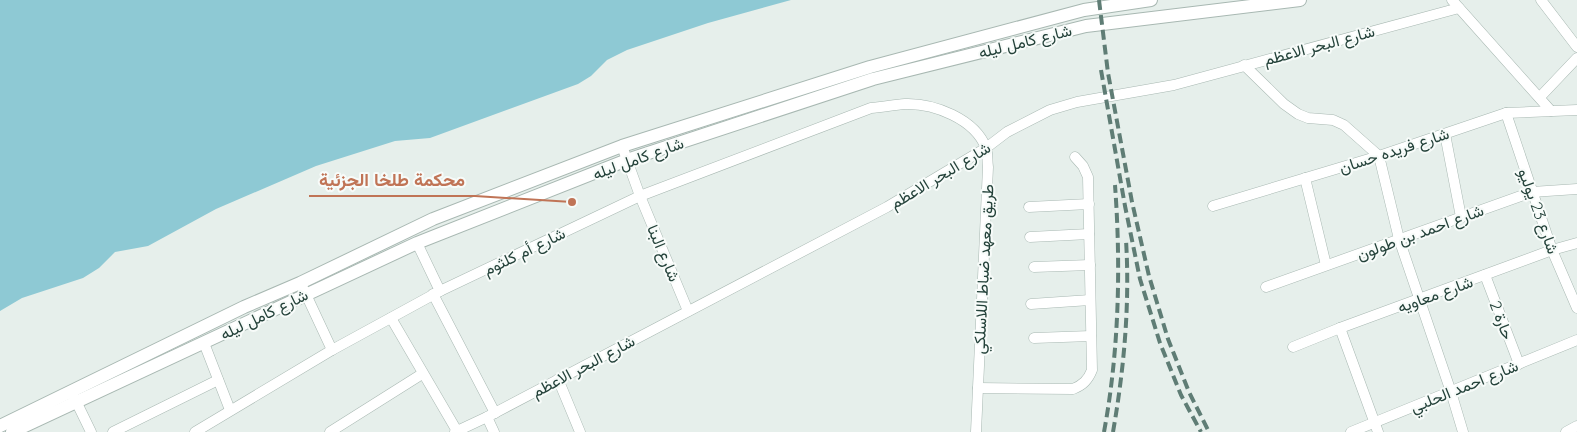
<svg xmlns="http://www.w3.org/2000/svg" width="1577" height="432" font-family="Quicksand,Vazirmatn,sans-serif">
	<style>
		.water { fill: #8ec9d4 }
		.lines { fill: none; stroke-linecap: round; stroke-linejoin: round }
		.minor-casing { stroke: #a8b8b2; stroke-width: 11 }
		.tertiary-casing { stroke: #a8b8b2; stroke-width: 14 }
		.minor { stroke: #fff; stroke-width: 10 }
		.tertiary { stroke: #fff; stroke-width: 12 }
		.rail { stroke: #5f7d75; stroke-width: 4; stroke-dasharray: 10 5; stroke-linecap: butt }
		.labels { text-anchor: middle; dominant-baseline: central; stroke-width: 4; stroke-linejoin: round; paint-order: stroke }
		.street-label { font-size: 16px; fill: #24423a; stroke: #f7fbf9 }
		.leader { fill: none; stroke: #c07456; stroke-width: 2 }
		.callout-dot { fill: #c07456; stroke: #f7fbf9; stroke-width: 2 }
		.callout-label { font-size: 18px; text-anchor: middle; font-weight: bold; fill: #c07456; stroke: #f7fbf9; stroke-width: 4; stroke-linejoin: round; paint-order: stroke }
	</style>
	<rect width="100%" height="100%" fill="#e6efeb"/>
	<polygon class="water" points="0,0 791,0 708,23 627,50 607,60 591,76 578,84 430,138 395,141 316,166 216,209 148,246 115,252 99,268 83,278 22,298 0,311"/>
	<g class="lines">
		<defs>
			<g id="minor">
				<polyline points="1452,0 1551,111"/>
				<polyline points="1541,0 1577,47"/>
				<polyline points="1244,65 1284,104 1298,114 1308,118 1333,120 1344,125 1379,156 1399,239 1451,392 1463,432"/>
				<polyline points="1540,97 1577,58"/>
				<polyline points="1506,113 1552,250 1577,308"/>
				<polyline points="1445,134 1461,217"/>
				<polyline points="622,146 640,196 688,311"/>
				<polyline points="1305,178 1326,265"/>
				<polyline points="1213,206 1379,156 1506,113 1577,110"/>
				<polyline points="1029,207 1089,204"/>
				<polyline points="1030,237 1089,234"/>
				<polyline points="417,243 440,291"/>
				<polyline points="1034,267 1090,265"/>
				<polyline points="1485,275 1519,364"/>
				<polyline points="1266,287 1532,192 1577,189"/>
				<polyline points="303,288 332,350"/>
				<polyline points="433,294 495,413"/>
				<polyline points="1031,304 1090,300"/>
				<polyline points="391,318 457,431"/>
				<polyline points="1340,328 1378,432"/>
				<polyline points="1034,338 1091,336"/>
				<polyline points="204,343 230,410"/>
				<polyline points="1293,347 1340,328 1552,250 1577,243"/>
				<polyline points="558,379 580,432"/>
				<path d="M978,388L1073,389C1083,385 1088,380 1092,370L1088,177L1083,166L1075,157"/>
				<polyline points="74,397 91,432"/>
				<polyline points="487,417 494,432"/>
				<polyline points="113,432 218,380"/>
				<path d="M195,432L332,350L440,291L640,196L871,108C882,107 894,105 905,104C934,103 975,119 986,148C988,154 987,161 988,167L976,432"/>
				<polyline points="330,432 422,374"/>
				<polyline points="455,432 487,417 887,207 986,148 1007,132 1050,110 1077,102 1174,85 1459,8"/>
				<polyline points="1351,432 1577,340"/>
				<polyline points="1566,432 1577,426"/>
			</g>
			<g id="tertiary">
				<polyline points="0,426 244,307 300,283 433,219 622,146 870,67 1084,10 1151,0"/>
				<polyline points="12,432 417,243 627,160 873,79 1086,26 1300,0"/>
			</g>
		</defs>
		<use href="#minor" class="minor-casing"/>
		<use href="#tertiary" class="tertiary-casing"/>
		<use href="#minor" class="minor"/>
		<use href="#tertiary" class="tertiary"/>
		<g class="rail">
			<polyline points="1099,0 1108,73 1132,202 1149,276 1168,339 1189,392 1209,432"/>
			<polyline points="1101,70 1125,206 1140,279 1160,343 1181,395 1201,432"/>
			<path d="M1104,432C1119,351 1121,267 1115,185"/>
			<path d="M1113,432C1124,369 1130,304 1126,240"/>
		</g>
	</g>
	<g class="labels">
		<g class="street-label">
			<text transform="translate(1025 41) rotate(-14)">شارع كامل ليله</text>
			<text transform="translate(1319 45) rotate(-15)">شارع البحر الاعظم</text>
			<text transform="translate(1394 150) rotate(-18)">شارع فريده حسان</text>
			<text transform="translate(638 158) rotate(-20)">شارع كامل ليله</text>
			<text transform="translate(940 175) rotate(-31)">شارع البحر الاعظم</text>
			<text transform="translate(1539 211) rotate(70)">شارع 23 يوليو</text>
			<text transform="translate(1420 232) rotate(-20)">شارع احمد بن طولون</text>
			<text transform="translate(524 251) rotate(-26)">شارع أم كلثوم</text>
			<text transform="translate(664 253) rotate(67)">شارع البنا</text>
			<text transform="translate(983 269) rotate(-87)">طريق معهد ضباط اللاسلكي</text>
			<text transform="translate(1435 294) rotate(-20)">شارع معاويه</text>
			<text transform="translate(264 314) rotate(-26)">شارع كامل ليله</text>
			<text transform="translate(1502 320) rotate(69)">حارة 2</text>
			<text transform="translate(583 366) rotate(-28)">شارع البحر الاعظم</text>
			<text transform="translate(1464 386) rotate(-22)">شارع احمد الحلبي</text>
		</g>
	</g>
	<path class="leader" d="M572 202L475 196H309"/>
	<circle class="callout-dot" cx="572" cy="202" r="5"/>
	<g class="callout-label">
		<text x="392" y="186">محكمة طلخا الجزئية</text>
	</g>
</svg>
